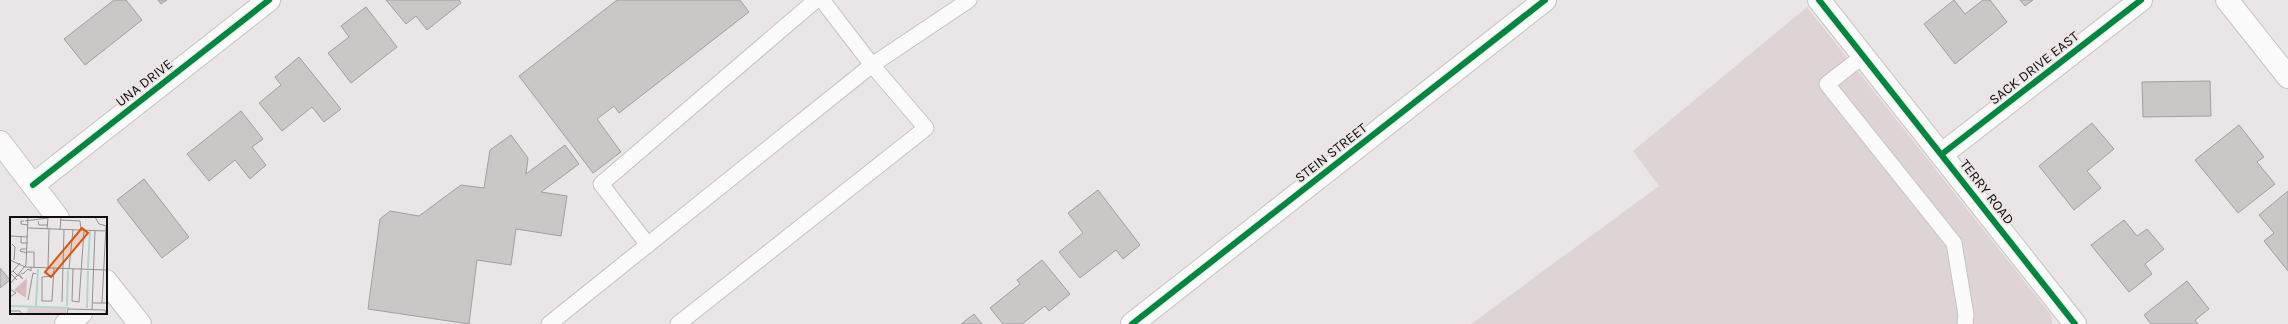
<svg xmlns="http://www.w3.org/2000/svg" width="2288" height="324" font-family="Karla,sans-serif">
	<style>
		.built { fill: #ded3d5 }
		.building { fill: #cac7c7; stroke: #a19fa0 }
		.lines { fill: none; stroke-linecap: round; stroke-linejoin: round }
		.lane-casing { stroke: #c6c3c4; stroke-width: 17 }
		.street-casing { stroke: #c6c3c4; stroke-width: 24 }
		.secondary-casing { stroke: #c6c3c4; stroke-width: 24 }
		.lane { stroke: #fcfbfb; stroke-width: 15 }
		.street { stroke: #fcfbfb; stroke-width: 22 }
		.secondary { stroke: #fcfbfb; stroke-width: 22 }
		.cycleway-casing { stroke: #ebe5e6; stroke-width: 8 }
		.cycleway { stroke: #00873e; stroke-width: 6 }
		.labels { text-anchor: middle; dominant-baseline: central; stroke-width: 4; stroke-linejoin: round; paint-order: stroke }
		.street-label { font-size: 14px; fill: #100e0e; stroke: #ebe5e6 }
		.inset-river { fill: none; stroke: #afd7cb; stroke-width: 2 }
		.inset-road { fill: none; stroke: #939090; stroke-width: 1 }
		.view { fill: #dd550c; fill-opacity: 0.15; stroke: #dd550c; stroke-width: 2 }
		.inset-edge { fill: none; stroke: #100e0e; stroke-width: 2 }
	</style>
	<rect width="100%" height="100%" fill="#eae6e7"/>
	<polygon class="built" points="1807,7 2051,315 2052,324 1471,324 1659,186 1633,151"/>
	<g class="building">
		<polygon points="114,0 126,0 142,20 85,65 64,39"/>
		<polygon points="158,0 167,0 161,4"/>
		<polygon points="386,0 459,0 461,3 427,30 416,16 406,24"/>
		<polygon points="617,0 740,0 749,12 619,113 614,106 597,119 621,152 593,173 519,76"/>
		<polygon points="1954,0 1965,14 1983,0 1990,0 2007,22 1955,64 1924,24"/>
		<polygon points="2020,0 2033,0 2025,6"/>
		<polygon points="366,7 397,47 351,83 328,53 349,37 341,26"/>
		<polygon points="299,57 341,109 324,122 312,107 282,131 259,103 281,85 275,77"/>
		<polygon points="2210,81 2211,116 2143,117 2142,82"/>
		<polygon points="241,111 263,139 252,147 266,165 250,179 235,160 209,181 187,154"/>
		<polygon points="2092,123 2114,149 2087,171 2101,188 2074,210 2039,166"/>
		<polygon points="2239,125 2264,157 2257,162 2275,184 2238,213 2195,160"/>
		<polygon points="511,135 528,158 526,174 565,145 579,164 541,192 567,196 561,236 516,229 511,265 477,260 469,324 368,309 380,219 390,211 419,216 461,185 484,188 490,150"/>
		<polygon points="144,179 189,237 162,258 117,200"/>
		<polygon points="1098,190 1140,245 1123,259 1116,250 1080,278 1059,252 1083,233 1068,213"/>
		<polygon points="2288,191 2288,271 2264,241 2274,233 2259,215"/>
		<polygon points="2124,220 2137,236 2147,229 2164,249 2145,264 2152,274 2129,292 2091,245"/>
		<polygon points="1042,260 1070,294 1049,311 1045,306 1022,324 1003,324 990,308 1020,284 1017,280"/>
		<polygon points="0,268 10,280 0,288"/>
		<polygon points="2187,281 2209,309 2195,320 2198,324 2151,324 2144,315"/>
		<polygon points="974,314 982,324 961,324"/>
	</g>
	<g class="lines">
		<defs>
			<g id="lane">
				<polyline points="1863,56 1827,84 1954,243 1966,315 1965,324"/>
				<polyline points="648,245 601,184 816,0"/>
				<polyline points="549,324 872,65 969,0"/>
				<polyline points="678,324 926,128 872,65 822,0"/>
			</g>
			<g id="street">
				<polyline points="2227,0 2288,77"/>
				<polyline points="0,142 58,218"/>
				<polyline points="1942,154 2141,0"/>
				<polyline points="33,185 269,0"/>
				<polyline points="106,281 140,324"/>
				<polyline points="66,324 81,313"/>
				<polyline points="1132,324 1545,0"/>
			</g>
			<polyline id="secondary" points="1819,0 2075,324"/>
		</defs>
		<use href="#lane" class="lane-casing"/>
		<use href="#street" class="street-casing"/>
		<use href="#secondary" class="secondary-casing"/>
		<use href="#lane" class="lane"/>
		<use href="#street" class="street"/>
		<use href="#secondary" class="secondary"/>
		<defs>
			<g id="cycleway">
				<polyline points="1819,0 2075,324"/>
				<polyline points="1942,154 2141,0"/>
				<polyline points="33,185 269,0"/>
				<polyline points="1132,324 1545,0"/>
			</g>
		</defs>
		<use href="#cycleway" class="cycleway-casing"/>
		<use href="#cycleway" class="cycleway"/>
	</g>
	<g class="labels">
		<g class="street-label">
			<text transform="translate(2034 68) rotate(-38)">SACK DRIVE EAST</text>
			<text transform="translate(144 83) rotate(-38)">UNA DRIVE</text>
			<text transform="translate(1331 153) rotate(-38)">STEIN STREET</text>
			<text transform="translate(1987 192) rotate(52)">TERRY ROAD</text>
		</g>
	</g>
	<g transform="translate(10 217)">
		<rect width="97" height="97" fill="#eae6e7"/>
		<path d="M18,91L56,92V97H17Z" fill="#e1cbce"/>
		<path d="M17,61L16,81L4,73Z" fill="#dababf"/>
		<path class="inset-river" d="M78,51L80,14M0,89L59,91M26,89L28,52M57,89L58,53M77,91L78,54"/>
		<path class="inset-road" d="M85,0L89,7L97,9M50,3L70,4L71,13M14,4H11V7L18,8M15,4L38,1L37,12M28,4L29,8H38M18,11L97,14M50,13L51,0M0,19L18,20M11,20V26H18M2,27L5,30L4,43M17,35H24V50M17,36L10,34L11,32H17M0,43L15,50L97,53M38,51L39,12M59,52L63,13M63,52L62,84L69,85L74,13M3,54L0,56L7,63M11,56L13,57L18,52L21,54V50M8,58L13,62L9,57M8,59L3,54L10,46M43,59L32,60V84H42V83L44,51M0,67L16,48L18,0M0,72L6,76L0,80M18,83L23,56L26,57M52,85L54,13M83,86H97M92,86L96,9M82,93L85,14M0,94H10L12,97M57,97L58,92L95,93L96,97"/>
		<path class="view" d="M72,11L78,16L41,60L35,55Z"/>
		<rect width="97" height="97" class="inset-edge"/>
	</g>
</svg>
